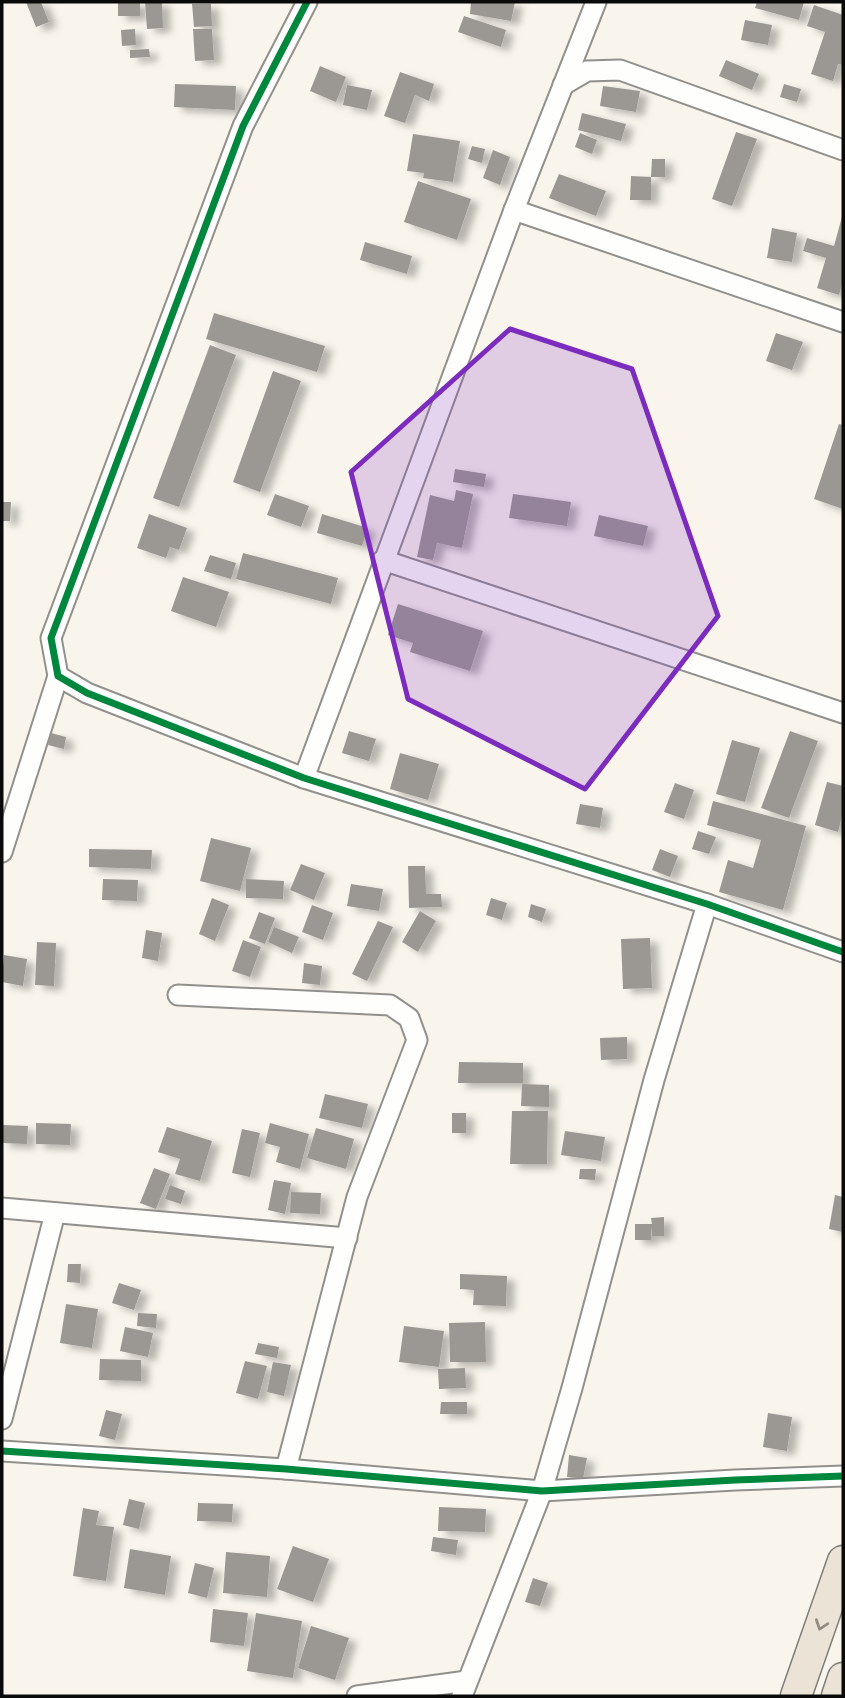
<svg xmlns="http://www.w3.org/2000/svg" width="845" height="1698" font-family="Bitter,serif">
	<style>
		.building { fill: #9b9893; filter: url(#shadow) }
		.lines { fill: none; stroke-linecap: round; stroke-linejoin: round }
		.street-casing { stroke: #92908c; stroke-width: 23 }
		.primary-casing { stroke: #7f7d7a; stroke-width: 33 }
		.street { stroke: #fefefc; stroke-width: 19 }
		.primary { stroke: #ebe3d6; stroke-width: 30 }
		.cycleway-casing { stroke: #fff; stroke-width: 11 }
		.cycleway { stroke: #00873e; stroke-width: 7 }
		.oneway { stroke: #918c84 }
		.marked { fill: #7b2cbf; fill-opacity: 0.2; stroke: #7b2cbf; stroke-width: 5; stroke-linejoin: round }
	</style>
	<defs>
		<filter id="shadow"><feDropShadow dx="8" dy="4.5" stdDeviation="3.5" flood-color="#0004"/></filter>
	</defs>
	<rect width="100%" height="100%" fill="#f9f5ed"/>
	<g class="building">
		<polygon points="26,2 41,2 49,22 36,27"/>
		<rect x="118" y="2" width="22" height="14"/>
		<polygon points="145,2 162,2 163,28 147,29"/>
		<polygon points="471,2 515,2 511,21 470,14"/>
		<polygon points="757,2 804,2 799,20 755,8"/>
		<polygon points="192,4 211,4 212,26 194,27"/>
		<polygon points="814,5 843,15 843,65 838,64 833,81 811,74 825,32 807,26"/>
		<polygon points="464,16 506,30 501,47 458,32"/>
		<polygon points="745,20 772,25 768,45 741,40"/>
		<polygon points="135,29 136,45 122,46 121,30"/>
		<polygon points="193,29 212,29 214,60 195,61"/>
		<polygon points="149,49 150,57 130,58 130,50"/>
		<polygon points="726,60 759,74 752,90 719,76"/>
		<polygon points="320,66 346,77 336,102 310,91"/>
		<polygon points="400,72 434,84 429,101 415,95 405,123 384,116"/>
		<polygon points="175,84 236,86 235,110 174,107"/>
		<polygon points="784,84 801,89 797,102 780,97"/>
		<polygon points="347,85 372,90 367,110 343,105"/>
		<polygon points="603,86 640,91 636,112 600,106"/>
		<polygon points="582,113 626,124 621,141 578,130"/>
		<polygon points="736,132 757,139 732,206 712,199"/>
		<polygon points="580,133 597,140 592,154 575,147"/>
		<polygon points="413,134 460,141 453,182 423,178 424,173 407,171"/>
		<polygon points="472,146 485,149 482,163 468,159"/>
		<polygon points="493,150 510,157 500,185 483,178"/>
		<polygon points="652,159 665,159 665,177 651,177"/>
		<polygon points="559,174 606,191 596,216 549,198"/>
		<polygon points="631,176 651,177 651,200 630,200"/>
		<polygon points="418,181 471,199 457,240 404,222"/>
		<polygon points="843,213 843,281 839,295 817,288 826,258 803,251 807,238 834,246"/>
		<polygon points="772,228 797,233 792,262 767,258"/>
		<polygon points="365,242 412,256 407,274 360,260"/>
		<polygon points="214,313 325,346 317,372 206,339"/>
		<polygon points="776,333 803,342 792,370 766,361"/>
		<polygon points="210,345 236,355 179,507 153,498"/>
		<polygon points="273,371 301,381 260,492 233,482"/>
		<polygon points="839,424 843,425 843,509 814,499"/>
		<polygon points="455,469 486,474 484,487 453,482"/>
		<polygon points="456,490 473,494 462,548 437,543 433,560 417,557 430,495 454,501"/>
		<polygon points="275,494 309,506 301,527 267,515"/>
		<polygon points="513,494 571,502 567,526 509,518"/>
		<polygon points="2,502 11,502 10,521 2,521"/>
		<polygon points="149,514 187,528 179,550 170,547 166,558 137,548"/>
		<polygon points="322,514 368,528 362,546 317,533"/>
		<polygon points="599,515 648,526 643,546 594,536"/>
		<polygon points="243,553 338,578 331,604 236,579"/>
		<polygon points="210,555 236,563 231,579 204,571"/>
		<polygon points="183,577 229,592 216,627 171,611"/>
		<polygon points="398,604 483,631 470,671 410,652 413,643 388,635"/>
		<polygon points="349,731 376,739 369,761 342,753"/>
		<polygon points="790,731 818,741 789,818 761,808"/>
		<polygon points="51,733 66,737 64,749 48,745"/>
		<polygon points="732,740 760,748 745,802 716,794"/>
		<polygon points="400,753 439,764 428,800 390,789"/>
		<polygon points="827,782 843,786 843,812 838,832 815,825"/>
		<polygon points="675,783 694,790 684,819 664,812"/>
		<polygon points="713,801 806,826 783,910 719,892 728,860 753,868 761,840 707,825"/>
		<polygon points="580,804 603,808 600,828 576,824"/>
		<polygon points="698,831 716,837 709,854 692,849"/>
		<polygon points="211,838 251,848 240,891 200,881"/>
		<polygon points="89,849 152,850 151,869 89,867"/>
		<polygon points="660,849 678,856 670,877 652,870"/>
		<polygon points="301,864 325,873 314,900 290,890"/>
		<polygon points="408,866 425,866 426,894 441,894 442,907 409,908"/>
		<polygon points="103,879 138,880 137,901 102,900"/>
		<polygon points="246,879 284,881 283,899 246,898"/>
		<polygon points="351,884 383,889 379,911 347,906"/>
		<polygon points="212,898 229,905 215,941 199,934"/>
		<polygon points="491,898 507,903 502,920 486,915"/>
		<polygon points="531,904 546,909 542,922 528,917"/>
		<polygon points="312,905 333,913 323,940 302,932"/>
		<polygon points="420,911 436,921 418,952 402,942"/>
		<polygon points="259,912 275,918 265,944 249,938"/>
		<polygon points="378,921 393,927 367,981 352,974"/>
		<polygon points="274,927 299,937 292,953 268,942"/>
		<polygon points="146,930 162,933 158,961 142,958"/>
		<polygon points="650,938 652,988 623,989 621,939"/>
		<polygon points="243,940 261,947 250,977 232,971"/>
		<polygon points="37,942 56,943 54,986 35,985"/>
		<polygon points="4,955 27,959 23,986 2,982"/>
		<polygon points="304,963 322,966 320,985 302,983"/>
		<polygon points="627,1037 627,1059 601,1060 600,1038"/>
		<polygon points="459,1062 523,1063 523,1083 458,1083"/>
		<polygon points="522,1084 549,1085 549,1107 521,1106"/>
		<polygon points="325,1094 368,1104 362,1128 319,1118"/>
		<polygon points="512,1111 548,1111 547,1164 510,1164"/>
		<rect x="452" y="1113" width="14" height="20"/>
		<polygon points="36,1123 71,1124 70,1145 36,1144"/>
		<polygon points="270,1123 309,1134 300,1169 276,1162 280,1147 265,1143"/>
		<polygon points="3,1125 28,1126 27,1144 2,1143"/>
		<polygon points="167,1127 212,1141 200,1181 175,1174 180,1159 158,1152"/>
		<polygon points="316,1128 354,1139 346,1169 307,1158"/>
		<polygon points="242,1129 260,1133 250,1177 232,1173"/>
		<polygon points="565,1131 605,1137 601,1161 561,1155"/>
		<polygon points="154,1168 170,1174 156,1209 140,1203"/>
		<polygon points="580,1169 596,1169 595,1180 579,1179"/>
		<polygon points="274,1180 291,1183 285,1214 268,1210"/>
		<polygon points="170,1185 185,1191 181,1204 165,1199"/>
		<polygon points="291,1192 321,1193 320,1214 290,1213"/>
		<polygon points="835,1195 843,1197 843,1232 829,1229"/>
		<polygon points="664,1217 664,1236 652,1236 651,1227 651,1240 635,1240 635,1224 652,1224 651,1218"/>
		<polygon points="68,1264 81,1264 80,1283 67,1282"/>
		<polygon points="460,1274 507,1276 506,1306 473,1305 474,1290 460,1289"/>
		<polygon points="119,1283 141,1290 134,1310 112,1303"/>
		<polygon points="66,1304 98,1309 92,1348 60,1343"/>
		<polygon points="138,1313 157,1314 156,1328 137,1326"/>
		<polygon points="485,1322 486,1362 450,1362 449,1323"/>
		<polygon points="404,1326 444,1331 439,1367 399,1362"/>
		<polygon points="125,1327 153,1333 148,1357 120,1351"/>
		<polygon points="258,1343 279,1347 277,1358 255,1354"/>
		<polygon points="100,1359 141,1360 141,1381 99,1380"/>
		<polygon points="245,1361 267,1366 258,1399 236,1393"/>
		<polygon points="273,1362 291,1365 284,1396 267,1392"/>
		<polygon points="465,1368 466,1388 439,1389 438,1369"/>
		<polygon points="441,1402 467,1402 467,1414 440,1414"/>
		<polygon points="106,1410 122,1414 115,1440 99,1436"/>
		<polygon points="768,1413 792,1417 787,1451 763,1447"/>
		<polygon points="569,1455 587,1458 583,1479 567,1477"/>
		<polygon points="129,1499 145,1503 139,1529 123,1525"/>
		<polygon points="198,1503 233,1504 232,1522 197,1521"/>
		<polygon points="439,1507 486,1509 485,1532 438,1531"/>
		<polygon points="83,1508 99,1511 96,1525 114,1527 106,1581 73,1576"/>
		<polygon points="433,1537 458,1540 456,1555 431,1551"/>
		<polygon points="293,1546 329,1559 313,1602 277,1589"/>
		<polygon points="130,1549 171,1556 165,1595 124,1588"/>
		<polygon points="226,1552 270,1556 267,1597 223,1593"/>
		<polygon points="195,1563 214,1568 207,1598 188,1593"/>
		<polygon points="533,1578 548,1583 540,1606 525,1602"/>
		<polygon points="213,1609 248,1613 244,1646 210,1642"/>
		<polygon points="256,1613 302,1621 293,1678 247,1671"/>
		<polygon points="311,1626 349,1638 335,1680 298,1668"/>
	</g>
	<g class="lines">
		<defs>
			<g id="street">
				<polyline points="307,2 243,126 51,638 58,676 87,693 304,778 707,904 843,952"/>
				<polyline points="563,85 587,71 620,70 843,150"/>
				<polyline points="514,210 843,322"/>
				<polyline points="383,560 843,713"/>
				<polyline points="304,778 514,210 596,2"/>
				<polyline points="2,852 58,676"/>
				<polyline points="178,995 390,1005 409,1018 417,1040 357,1197 286,1469"/>
				<polyline points="2,1208 347,1238"/>
				<polyline points="2,1419 55,1213"/>
				<polyline points="2,1451 286,1469 542,1491 735,1480 843,1476"/>
				<polyline points="357,1696 467,1681"/>
				<polyline points="462,1696 542,1491 572,1388 654,1080 707,904"/>
			</g>
			<g id="primary">
				<polyline points="796,1696 843,1561"/>
				<polyline points="837,1696 843,1678"/>
			</g>
		</defs>
		<use href="#street" class="street-casing"/>
		<use href="#primary" class="primary-casing"/>
		<use href="#street" class="street"/>
		<use href="#primary" class="primary"/>
		<defs>
			<g id="cycleway">
				<polyline points="307,2 243,126 51,638 58,676 87,693 304,778 707,904 843,952"/>
				<polyline points="2,1451 286,1469 542,1491 735,1480 843,1476"/>
			</g>
		</defs>
		<use href="#cycleway" class="cycleway-casing"/>
		<use href="#cycleway" class="cycleway"/>
	</g>
	<defs><path id="oneway-chevron" d="M-2-3.5L2.5 0L-2 3.5" fill="none" stroke-width="1.6" stroke-linecap="round" stroke-linejoin="round" transform="scale(1.75)"/></defs>
	<use class="oneway" href="#oneway-chevron" transform="translate(821 1625) rotate(109)"/>
	<path class="marked" d="M510,329L632,369L718,616L585,789L408,699L351,472Z"/>
	<rect width="845" height="1698" fill="none" stroke="#0a0a0a" stroke-width="7"/>
</svg>
